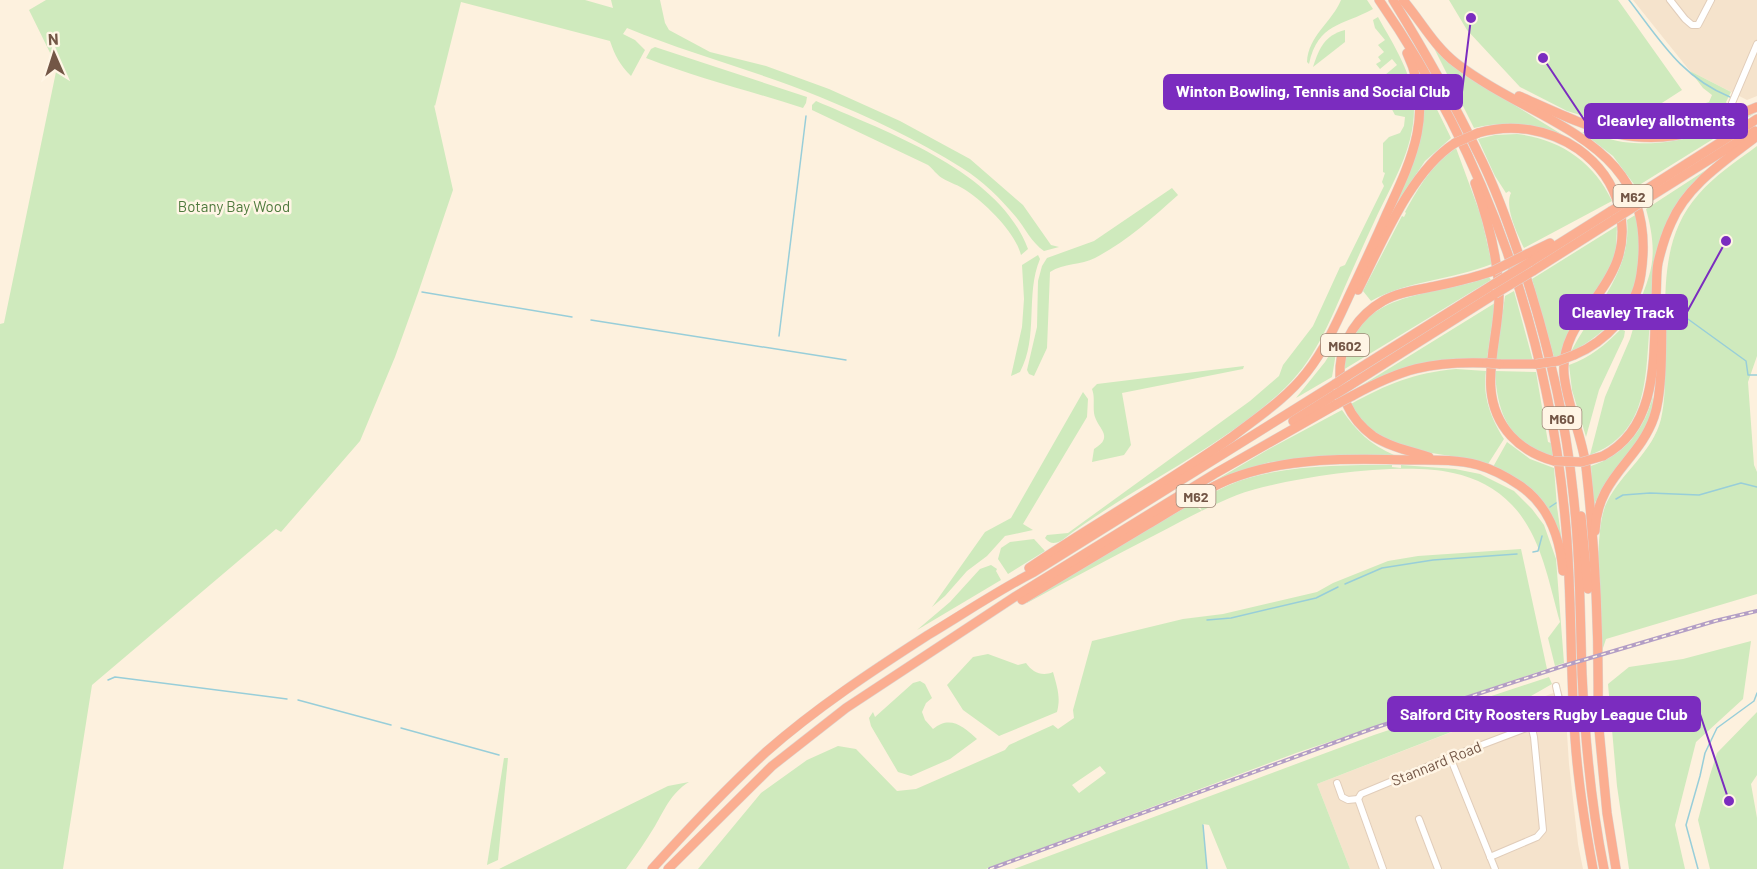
<svg xmlns="http://www.w3.org/2000/svg" width="1757" height="869" font-family="Barlow,sans-serif">
	<style>
		.residential { fill: #f5e3cc }
		.green { fill: #cfeabd; fill-rule: evenodd }
		.lines { fill: none; stroke-linecap: round; stroke-linejoin: round }
		.stream { stroke: #98ced9; stroke-width: 1.5 }
		.minor-casing { stroke: #e1cdba; stroke-width: 8 }
		.highway-casing { stroke: #ddd6d3; stroke-width: 10 }
		.minor { stroke: #fff; stroke-width: 6 }
		.highway { stroke: #fbae91; stroke-width: 9 }
		.rail-casing { stroke: #b39ec5; stroke-width: 4 }
		.rail { stroke: #fff5e5; stroke-width: 1.5; stroke-dasharray: 4.5; stroke-linecap: butt }
		.highway-bridge-casing { stroke: #ddd6d3; stroke-width: 10; stroke-linecap: butt }
		.highway-bridge { stroke: #fbae91; stroke-width: 9 }
		.labels { text-anchor: middle; dominant-baseline: central; stroke-width: 5; stroke-linejoin: round; paint-order: stroke }
		.shield { fill: #fff5e5; stroke: #9d8676; stroke-width: 1.5 }
		.shield-label { font-size: 14px; font-weight: bold; fill: #735646 }
		.park-label { font-size: 15px; fill: #4e7a3d; stroke: #fff5e5 }
		.street-label { font-size: 15px; fill: #735646; stroke: #fff5e5 }
		.leader { fill: none; stroke: #7b2cbf; stroke-width: 2 }
		.callout-dot { fill: #7b2cbf; stroke: #fff5e5; stroke-width: 2 }
		.callout { fill: #7b2cbf; stroke: #7b2cbf; stroke-width: 2 }
		.callout-label { font-size: 16px; text-anchor: middle; font-weight: bold; fill: #fff }
	</style>
	<rect width="100%" height="100%" fill="#fdf1de"/>
	<g class="residential">
		<polygon points="1633,0 1757,0 1757,96 1747,100 1690,71"/>
		<polygon points="1561,690 1565,703 1569,764 1578,844 1583,869 1350,869 1317,784"/>
	</g>
	<g class="green">
		<path d="M46,0H585L613,8L611,0H660L665,23L669,30L710,52L766,66L829,89L900,121L970,159L1023,205L1051,245L1059,247L1044,251C1032,243 1025,228 1016,217C1000,198 983,181 962,168C918,140 869,117 820,97C757,71 690,54 627,28L623,34L635,40L645,50L631,76C620,65 615,56 610,41L461,2L435,106L434,105L453,190L418,293L395,357L360,441L281,532L276,529L92,685L63,869H0V324L4,323L57,67L29,10Z"/>
		<path d="M1341,0H1367L1373,9C1342,26 1318,23 1309,64L1307,62C1308,36 1332,22 1341,0Z"/>
		<polygon points="1449,0 1618,0 1682,90 1634,121 1628,128 1709,102 1712,95 1703,88 1690,71 1731,92 1726,102 1731,112 1672,131 1649,132 1627,129 1567,111 1520,87 1467,30"/>
		<path d="M1378,17C1394,46 1414,75 1414,109C1414,149 1392,184 1375,220C1367,237 1359,255 1351,273C1333,313 1318,356 1286,387C1221,450 1132,486 1061,541C1054,544 1050,544 1045,538L1047,535L1068,533L1250,401L1279,376L1283,365L1313,326L1340,267L1345,265L1384,186L1382,182L1385,173L1383,172V143L1389,137L1400,133L1404,126L1405,117L1395,115L1388,102L1393,99L1394,96L1385,75L1397,65L1392,59L1380,69L1376,64L1381,61L1378,57L1384,52L1378,45L1385,40L1375,28L1373,20Z"/>
		<path d="M1345,30V42L1313,67C1319,48 1325,35 1345,30Z"/>
		<path d="M655,47L807,97L806,103L803,108C751,91 697,78 646,58L651,49Z"/>
		<path d="M1434,48L1449,63L1463,73L1566,137C1536,125 1506,120 1474,128Z"/>
		<path d="M1417,69L1451,138L1425,161L1396,204C1417,156 1433,122 1417,69Z"/>
		<path d="M816,101C887,132 999,171 1028,249L1021,255C1015,232 986,204 967,191C959,185 950,183 942,178C937,175 933,169 928,165L812,110V105Z"/>
		<path d="M1755,113L1636,187L1613,156L1582,132C1595,133 1609,140 1623,142C1671,148 1712,133 1755,113Z"/>
		<path d="M1517,134C1560,139 1594,162 1612,201L1524,248C1518,235 1504,207 1511,193L1509,191L1506,193L1495,176L1478,139L1495,135Z"/>
		<path d="M1757,146V356L1748,382L1754,465L1757,472V594L1606,639L1602,651C1601,615 1592,532 1607,502C1622,472 1653,452 1661,419C1666,397 1665,373 1665,351C1666,297 1659,239 1698,195C1714,176 1737,161 1757,146Z"/>
		<path d="M1456,148L1481,216L1492,264C1452,280 1409,280 1371,301L1363,291L1402,216L1404,217L1406,213L1405,212C1420,185 1431,166 1456,148Z"/>
		<path d="M1706,170C1696,183 1681,196 1673,210C1655,241 1655,277 1651,311L1638,308C1641,297 1646,287 1649,276C1656,254 1652,231 1646,209Z"/>
		<path d="M1172,188L1178,195C1151,219 1127,241 1095,258C1081,265 1064,263 1050,272L1047,348L1034,376L1029,374L1027,370L1037,327L1038,281L1042,266L1047,258L1094,241Z"/>
		<path d="M1637,214C1638,227 1641,239 1641,251C1641,297 1609,333 1571,352C1593,308 1632,273 1627,220Z"/>
		<polygon points="1617,226 1616,247 1613,261 1562,355 1554,357 1532,279"/>
		<path d="M1038,255L1040,259C1025,294 1039,337 1020,372L1011,376L1022,327L1024,299L1022,265Z"/>
		<path d="M1489,277L1491,280L1343,370C1355,287 1429,299 1489,277Z"/>
		<polygon points="1514,291 1533,361 1496,360 1505,296"/>
		<polygon points="1495,303 1487,359 1453,360 1351,392"/>
		<path d="M1638,312L1649,315L1650,322C1645,375 1650,433 1590,455L1605,397L1630,339Z"/>
		<path d="M1621,329L1625,331L1624,337L1599,390L1586,437L1572,390L1569,365C1590,358 1606,344 1621,329Z"/>
		<polygon points="1338,341 1332,377 1296,398 1325,362"/>
		<path d="M1244,366L1243,369L1122,393L1131,445L1124,455L1092,462L1094,449C1116,436 1096,428 1094,413C1093,404 1095,397 1092,389L1097,384Z"/>
		<path d="M1456,369L1486,371C1482,395 1491,419 1504,439L1488,464C1448,451 1401,457 1367,427C1361,422 1356,411 1351,404C1387,384 1414,373 1456,369Z"/>
		<path d="M1495,371L1536,372L1548,442L1551,443L1553,456C1509,444 1497,413 1495,371Z"/>
		<polygon points="1083,392 1088,399 1087,417 1023,524 1033,530 1005,536 987,556 967,571 945,596 932,607 985,532 1011,518"/>
		<path d="M1653,396L1652,410L1646,429L1604,485L1593,507L1591,466C1625,455 1644,430 1653,396Z"/>
		<path d="M1342,410C1356,431 1371,445 1394,455L1270,462L1237,472L1216,480L1269,449Z"/>
		<polygon points="1507,442 1530,459 1554,468 1557,507 1562,542 1550,517 1493,467"/>
		<path d="M1392,465V467L1401,468V465L1455,469L1480,474L1514,491L1532,509L1544,525L1556,559L1564,663L1555,666L1548,638L1560,622C1549,583 1541,535 1512,505C1496,488 1476,478 1453,473C1401,461 1288,477 1237,495C1209,506 1182,521 1155,535C1112,557 1069,580 1027,603L1024,601L1193,503L1196,502L1198,508L1202,511L1197,500C1211,494 1225,486 1239,481C1286,465 1342,465 1392,465Z"/>
		<polygon points="1034,539 1045,551 1008,574 998,559 1001,548 1010,542"/>
		<path d="M1521,549L1547,669L1296,753L986,869H698L761,793L807,760L838,746L856,749L897,791L916,789L1005,750L1009,745L1053,725L1058,729L1074,718L1073,710L1092,641L1183,619L1223,614L1317,592L1333,583L1388,561L1418,556ZM1100,766L1106,773L1079,793L1072,785Z"/>
		<polygon points="991,565 997,569 996,571 1001,580 917,630 950,602 980,569"/>
		<polygon points="1751,641 1743,699 1696,742 1675,825 1685,869 1629,869 1617,786 1608,684 1629,667 1683,659"/>
		<path d="M988,654L1018,665L1026,663C1032,672 1042,677 1053,672C1057,687 1061,697 1057,712L999,736L963,710L947,685L973,657Z"/>
		<polygon points="1549,677 1552,684 1531,696 1531,701 1317,784 1350,869 1227,869 1209,825 1203,824 1207,869 1014,869 1374,735"/>
		<path d="M920,681L925,684L932,698L926,703L922,712L925,720L933,729C950,715 963,726 977,739L950,759L911,776L898,772L871,726L869,718L873,712L875,717L913,683Z"/>
		<polygon points="1757,712 1757,775 1751,784 1757,818 1757,869 1710,869 1698,820 1710,775 1717,753"/>
		<polygon points="504,758 508,758 498,860 487,865"/>
		<path d="M689,782C671,793 665,809 655,826C646,841 636,855 626,869H499L668,786Z"/>
	</g>
	<g class="lines">
		<g class="stream">
			<path d="M1629,0C1660,40 1681,77 1730,97"/>
			<polyline points="422,292 572,317"/>
			<polyline points="1681,314 1746,361 1748,375 1757,375"/>
			<polyline points="591,320 846,360"/>
			<polyline points="779,336 806,116"/>
			<polyline points="1616,499 1623,495 1650,493 1699,495 1741,483 1757,487"/>
			<polyline points="1550,507 1556,503"/>
			<polyline points="1533,552 1538,551 1542,536"/>
			<polyline points="1345,584 1382,568 1433,560 1517,554"/>
			<polyline points="1207,620 1231,618 1316,598 1338,587"/>
			<polyline points="108,680 115,677 287,699"/>
			<polyline points="298,700 391,725"/>
			<polyline points="401,728 499,755"/>
			<polyline points="1203,825 1207,869"/>
			<polyline points="1698,869 1686,825 1700,776 1705,753 1717,728 1754,701 1757,693"/>
		</g>
		<defs>
			<g id="minor">
				<polyline points="1670,0 1685,19 1692,25 1698,25 1711,0"/>
				<polyline points="1732,103 1757,44"/>
				<polyline points="1450,757 1495,869"/>
				<polyline points="1337,783 1342,797 1348,800 1358,799 1383,869"/>
				<path d="M1358,799L1361,794L1450,757L1550,719C1565,708 1559,702 1556,686"/>
				<polyline points="1419,819 1438,869"/>
				<polyline points="1490,857 1537,837 1543,830 1534,737 1531,725"/>
			</g>
			<g id="highway">
				<path d="M1379,0C1487,156 1550,339 1566,528C1572,598 1570,668 1575,738C1578,782 1585,826 1593,869"/>
				<path d="M1393,0C1423,49 1452,99 1477,151C1495,186 1508,224 1521,261C1546,336 1565,413 1573,492C1580,553 1580,613 1582,674C1585,740 1591,805 1604,869"/>
				<path d="M1403,0C1421,21 1434,46 1456,63C1539,127 1661,140 1641,274C1636,310 1606,342 1574,355"/>
				<path d="M1519,96C1579,122 1629,151 1696,131C1717,125 1737,115 1757,107"/>
				<path d="M1478,133C1512,123 1549,129 1578,149C1599,164 1613,183 1619,207C1639,286 1559,310 1564,374C1567,406 1582,435 1586,467C1595,546 1599,633 1598,712"/>
				<path d="M1475,183C1487,217 1497,253 1499,290C1501,340 1472,393 1511,436C1523,449 1536,456 1554,461"/>
				<polyline points="1642,192 1757,119"/>
				<polyline points="1645,200 1755,131"/>
				<polyline points="1527,254 1550,243"/>
				<polyline points="1530,262 1611,211"/>
				<polyline points="1533,271 1615,219"/>
				<path d="M1358,290C1382,243 1410,172 1455,143"/>
				<polyline points="1499,364 1536,364"/>
				<polyline points="1347,376 1494,284"/>
				<polyline points="1349,386 1495,294"/>
				<path d="M1352,396C1401,369 1430,361 1487,363"/>
				<polyline points="1293,421 1336,394"/>
				<path d="M1603,456C1661,426 1653,350 1656,295C1657,285 1656,273 1658,263C1661,250 1665,236 1671,223C1687,185 1725,161 1757,136"/>
				<path d="M1429,457C1410,451 1390,447 1373,436C1324,400 1331,331 1383,301C1399,292 1418,290 1436,286C1455,282 1474,278 1493,271"/>
				<polyline points="1581,516 1588,589"/>
				<path d="M1595,531C1597,477 1639,461 1654,417C1664,388 1661,333 1662,301"/>
				<path d="M1029,568C1095,523 1166,484 1232,437C1258,417 1287,398 1307,372C1325,349 1337,322 1349,296C1362,268 1375,241 1387,213C1412,159 1435,112 1407,53"/>
				<path d="M1022,600C1063,575 1105,550 1147,525C1174,509 1201,491 1230,479C1286,457 1352,458 1410,460C1433,460 1456,459 1478,465C1492,469 1507,477 1519,485C1548,504 1560,538 1563,571"/>
				<polyline points="1597,708 1607,813 1616,869"/>
				<path d="M652,869C688,829 726,789 766,752C816,708 872,671 928,635C963,614 997,591 1034,572L1335,384"/>
				<polyline points="668,869 772,766 846,708 1016,596 1216,473 1337,404"/>
			</g>
		</defs>
		<use href="#minor" class="minor-casing"/>
		<use href="#highway" class="highway-casing"/>
		<use href="#minor" class="minor"/>
		<use href="#highway" class="highway"/>
		<defs>
			<polyline id="rail" points="990,869 1374,728 1563,666 1715,621 1757,611"/>
		</defs>
		<use href="#rail" class="rail-casing"/>
		<use href="#rail" class="rail"/>
		<defs>
			<g id="highway-bridge">
				<polyline points="1455,143 1478,133"/>
				<polyline points="1611,211 1642,192"/>
				<polyline points="1615,219 1645,200"/>
				<polyline points="1493,271 1527,254"/>
				<polyline points="1494,284 1530,262"/>
				<polyline points="1495,294 1533,271"/>
				<polyline points="1487,363 1499,364"/>
				<polyline points="1536,364 1558,361 1574,355"/>
				<polyline points="1335,384 1347,376"/>
				<polyline points="1336,394 1349,386"/>
				<polyline points="1337,404 1352,396"/>
				<polyline points="1554,461 1582,462 1603,456"/>
			</g>
		</defs>
		<use href="#highway-bridge" class="highway-bridge-casing"/>
		<use href="#highway-bridge" class="highway-bridge"/>
	</g>
	<g class="labels">
		<g class="shield">
			<rect x="1613.5" y="185" width="39" height="22" rx="4.5"/>
			<rect x="1321" y="334" width="48" height="22" rx="4.5"/>
			<rect x="1542.5" y="407" width="39" height="22" rx="4.5"/>
			<rect x="1176.5" y="485" width="39" height="22" rx="4.5"/>
		</g>
		<g class="shield-label">
			<text x="1633" y="196">M62</text>
			<text x="1345" y="345">M602</text>
			<text x="1562" y="418">M60</text>
			<text x="1196" y="496">M62</text>
		</g>
		<g class="park-label">
			<text x="234" y="206">Botany Bay Wood</text>
		</g>
		<g class="street-label">
			<text transform="translate(1436 763) rotate(-22)">Stannard Road</text>
		</g>
	</g>
	<path class="leader" d="M1471 18L1462 92M1543 58L1585 121M1726 241L1687 312M1729 801L1700 714"/>
	<g class="callout-dot">
		<circle cx="1471" cy="18" r="6"/>
		<circle cx="1543" cy="58" r="6"/>
		<circle cx="1726" cy="241" r="6"/>
		<circle cx="1729" cy="801" r="6"/>
	</g>
	<g class="callout">
		<rect x="1164" y="75" width="298" height="34" rx="6"/>
		<rect x="1585" y="104" width="162" height="34" rx="6"/>
		<rect x="1560" y="295" width="127" height="34" rx="6"/>
		<rect x="1388" y="697" width="312" height="34" rx="6"/>
	</g>
	<g class="callout-label">
		<text x="1313" y="97">Winton Bowling, Tennis and Social Club</text>
		<text x="1666" y="126">Cleavley allotments</text>
		<text x="1623" y="318">Cleavley Track</text>
		<text x="1544" y="720">Salford City Roosters Rugby League Club</text>
	</g>
	<g transform="translate(54 54) rotate(357)" stroke="#fff5e5" stroke-width="4.5" paint-order="stroke">
	<path d="M0-4.5L10 22L0 15L-10 22Z" fill="#735646"/>
	<text y="-9" font-size="16" font-weight="bold" text-anchor="middle" fill="#735646">N</text>
	</g>
</svg>
